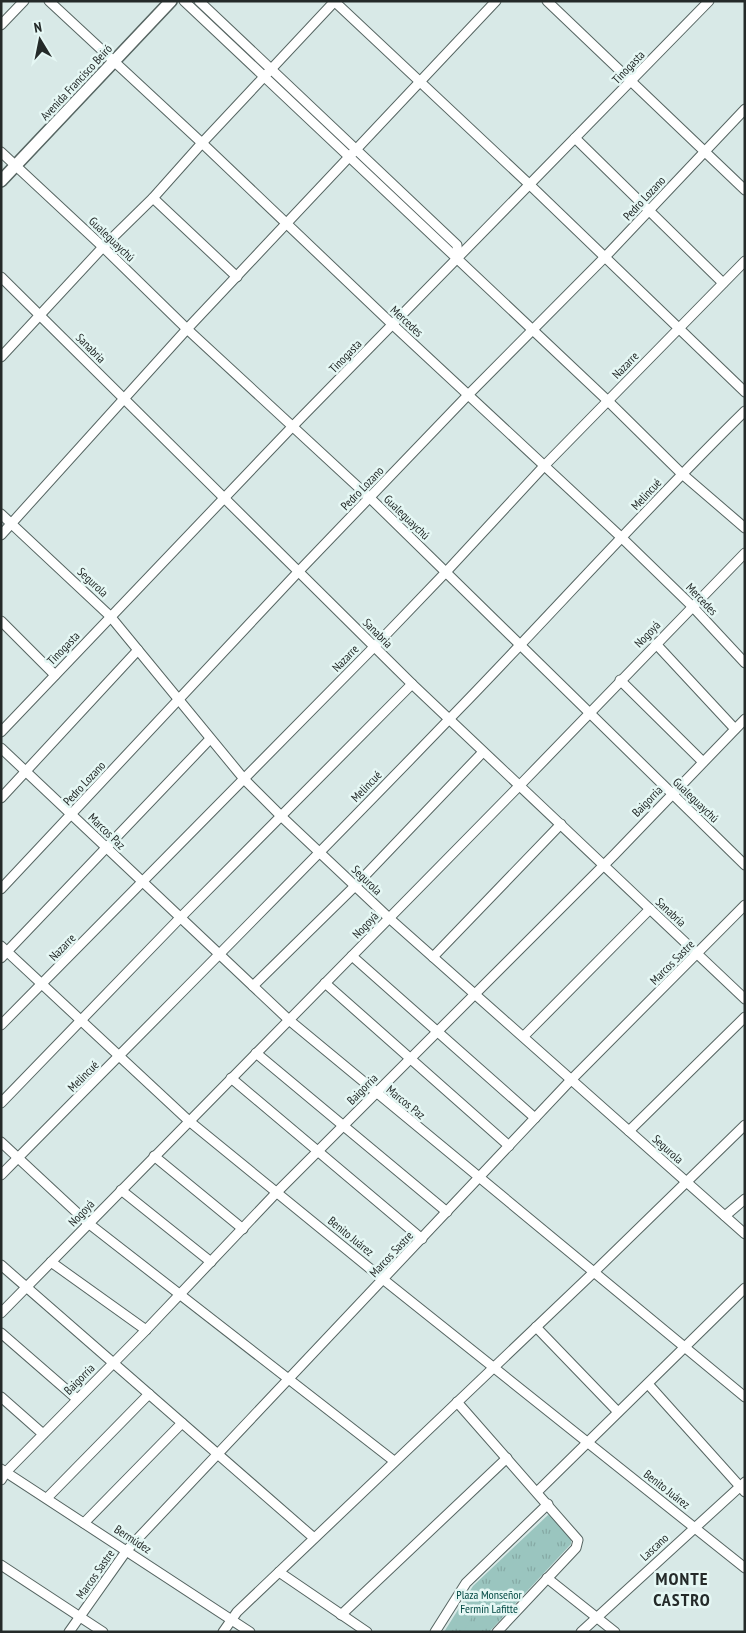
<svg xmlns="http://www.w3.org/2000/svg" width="746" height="1633" font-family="'PT Sans Narrow',sans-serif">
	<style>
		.grass { fill: url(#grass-tufts) }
		.pitch { fill: #9ac5bf }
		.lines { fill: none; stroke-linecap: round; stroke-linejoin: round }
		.minor-casing { stroke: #566562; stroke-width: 11 }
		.major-casing { stroke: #566562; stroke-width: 14 }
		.minor { stroke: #fff; stroke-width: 9 }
		.major { stroke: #fff; stroke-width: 11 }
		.labels { text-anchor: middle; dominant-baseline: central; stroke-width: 5; stroke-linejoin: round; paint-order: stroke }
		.street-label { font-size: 12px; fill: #242a29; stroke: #e5f7f4 }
		.park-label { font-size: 12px; fill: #024943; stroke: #e5f7f4 }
		.district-label { font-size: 18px; font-weight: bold; letter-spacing: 1px; fill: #242a29; stroke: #e5f7f4 }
	</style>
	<defs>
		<pattern id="grass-tufts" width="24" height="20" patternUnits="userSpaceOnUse" patternTransform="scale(1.25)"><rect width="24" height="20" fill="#9ac5bf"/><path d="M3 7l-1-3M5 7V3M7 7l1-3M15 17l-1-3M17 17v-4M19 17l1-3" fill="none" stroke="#85a9a4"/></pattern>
	</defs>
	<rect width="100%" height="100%" fill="#d8e9e7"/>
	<polygon class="grass" points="548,1515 551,1516 571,1539 571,1544 489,1632 444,1632 473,1586"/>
	<polygon class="pitch" points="463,1612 472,1617 464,1631 455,1626"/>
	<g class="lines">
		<defs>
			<g id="minor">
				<polyline points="49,1 202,143 393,325 622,538 692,606 745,663"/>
				<polyline points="184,1 608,401 681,473 745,528"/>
				<polyline points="199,1 457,245 458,258"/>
				<polyline points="334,1 530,185 745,392"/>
				<polyline points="547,1 745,190"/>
				<polyline points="1,25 24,1"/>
				<polyline points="575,138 723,283"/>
				<polyline points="1,152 103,247 187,329 370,498 745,865"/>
				<polyline points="153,198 237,277"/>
				<polyline points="1,277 412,684 745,999"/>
				<polyline points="1,357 103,247 153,198 202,143 335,1"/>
				<polyline points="1,514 110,616 244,779 282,817 389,918 745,1234"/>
				<polyline points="1,535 187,329 496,1"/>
				<polyline points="1,621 55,675"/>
				<polyline points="656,644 735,729"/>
				<polyline points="620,680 703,762"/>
				<polyline points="1,732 292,427 709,1"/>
				<polyline points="1,748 289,1020 745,1397"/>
				<polyline points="1,798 138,650"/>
				<polyline points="1,889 299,571 468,395 605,257 745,109"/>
				<polyline points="1,946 189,1121 384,1280 745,1568"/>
				<polyline points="352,956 535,1118"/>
				<polyline points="433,957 561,824"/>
				<polyline points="1,958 210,739"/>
				<polyline points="325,983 509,1146"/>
				<polyline points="253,986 355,886 483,752"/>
				<polyline points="1,1025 374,647 446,572 545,465 745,261"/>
				<polyline points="524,1036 650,909"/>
				<polyline points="256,1053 447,1212"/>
				<polyline points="231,1078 422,1239"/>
				<polyline points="1,1103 180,918 412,684"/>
				<polyline points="629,1131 745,1017"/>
				<polyline points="1,1142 88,1223 394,1461"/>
				<polyline points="154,1156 243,1229"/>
				<path d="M1,1175C154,1020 308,866 459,709C555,610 647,507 745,411"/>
				<polyline points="121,1190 211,1262"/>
				<polyline points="725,1216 745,1199"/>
				<polyline points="51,1262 146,1330"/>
				<polyline points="1,1265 314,1538"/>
				<polyline points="1,1313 523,782 745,553"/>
				<polyline points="536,1327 618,1412"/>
				<polyline points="1,1333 77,1399"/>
				<polyline points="648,1384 745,1492"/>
				<polyline points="1,1397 43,1434"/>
				<polyline points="457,1402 578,1540 576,1548 497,1632"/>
				<polyline points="1,1469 250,1632"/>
				<polyline points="1,1480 6,1472 146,1330 277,1192 614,855 745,719"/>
				<polyline points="537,1492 745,1288"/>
				<polyline points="47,1498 149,1394"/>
				<polyline points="84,1523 182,1423"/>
				<polyline points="1,1565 103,1632"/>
				<polyline points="279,1572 367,1632"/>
				<polyline points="547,1578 615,1632"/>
				<polyline points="341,1615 507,1458"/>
				<polyline points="69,1632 127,1550 569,1082 745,905"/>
				<polyline points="223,1632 237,1612 594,1272 745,1125"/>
				<polyline points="435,1632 466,1583 548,1504"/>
				<polyline points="581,1632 745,1482"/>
			</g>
			<polyline id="major" points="1,181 171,1"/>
		</defs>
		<use href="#minor" class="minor-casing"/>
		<use href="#major" class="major-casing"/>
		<use href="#minor" class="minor"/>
		<use href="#major" class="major"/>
	</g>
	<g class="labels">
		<g class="street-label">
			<text transform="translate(628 67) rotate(-46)">Tinogasta</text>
			<text transform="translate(76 82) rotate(-47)">Avenida Francisco Beiró</text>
			<text transform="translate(644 198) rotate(-47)">Pedro Lozano</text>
			<text transform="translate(112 239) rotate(44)">Gualeguaychú</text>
			<text transform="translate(407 321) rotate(43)">Mercedes</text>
			<text transform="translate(91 348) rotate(45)">Sanabria</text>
			<text transform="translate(345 356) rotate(-46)">Tinogasta</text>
			<text transform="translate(625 365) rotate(-46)">Nazarre</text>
			<text transform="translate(362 488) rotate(-46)">Pedro Lozano</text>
			<text transform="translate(646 494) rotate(-47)">Melincué</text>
			<text transform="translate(407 517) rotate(44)">Gualeguaychú</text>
			<text transform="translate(93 582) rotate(43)">Segurola</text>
			<text transform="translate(702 599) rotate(46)">Mercedes</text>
			<text transform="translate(378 633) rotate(45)">Sanabria</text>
			<text transform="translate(647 634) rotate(-46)">Nogoyá</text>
			<text transform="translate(63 648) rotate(-46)">Tinogasta</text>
			<text transform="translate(345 658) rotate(-46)">Nazarre</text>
			<text transform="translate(84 783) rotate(-47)">Pedro Lozano</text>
			<text transform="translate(366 786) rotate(-46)">Melincué</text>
			<text transform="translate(696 800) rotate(44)">Gualeguaychú</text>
			<text transform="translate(647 801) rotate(-46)">Baigorria</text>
			<text transform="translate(107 831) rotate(44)">Marcos Paz</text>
			<text transform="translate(367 880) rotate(44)">Segurola</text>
			<text transform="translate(671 912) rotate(43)">Sanabria</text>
			<text transform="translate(365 925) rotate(-46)">Nogoyá</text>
			<text transform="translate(62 947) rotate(-46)">Nazarre</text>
			<text transform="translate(672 962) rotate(-45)">Marcos Sastre</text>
			<text transform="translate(83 1076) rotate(-45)">Melincué</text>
			<text transform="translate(362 1089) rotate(-45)">Baigorria</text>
			<text transform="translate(406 1102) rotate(39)">Marcos Paz</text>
			<text transform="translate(668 1149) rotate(42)">Segurola</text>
			<text transform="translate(81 1213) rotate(-46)">Nogoyá</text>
			<text transform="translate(351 1236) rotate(39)">Benito Juárez</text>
			<text transform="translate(391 1254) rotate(-47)">Marcos Sastre</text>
			<text transform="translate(79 1379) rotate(-45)">Baigorria</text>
			<text transform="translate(667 1489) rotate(38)">Benito Juárez</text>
			<text transform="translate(133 1539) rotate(33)">Bermúdez</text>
			<text transform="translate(654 1547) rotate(-43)">Lascano</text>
			<text transform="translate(95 1574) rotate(-55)">Marcos Sastre</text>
		</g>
		<g class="park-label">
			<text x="489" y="1594">Plaza Monseñor<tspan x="489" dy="14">Fermín Lafitte</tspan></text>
		</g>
		<g class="district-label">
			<text x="682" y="1578">MONTE<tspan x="682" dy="21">CASTRO</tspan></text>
		</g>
	</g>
	<rect width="746" height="1633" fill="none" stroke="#242a29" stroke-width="5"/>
	<g transform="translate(40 40) rotate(350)" stroke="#e5f7f4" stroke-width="4" paint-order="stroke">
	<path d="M0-4L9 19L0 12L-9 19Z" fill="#242a29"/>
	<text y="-8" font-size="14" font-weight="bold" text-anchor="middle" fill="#242a29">N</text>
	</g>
</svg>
